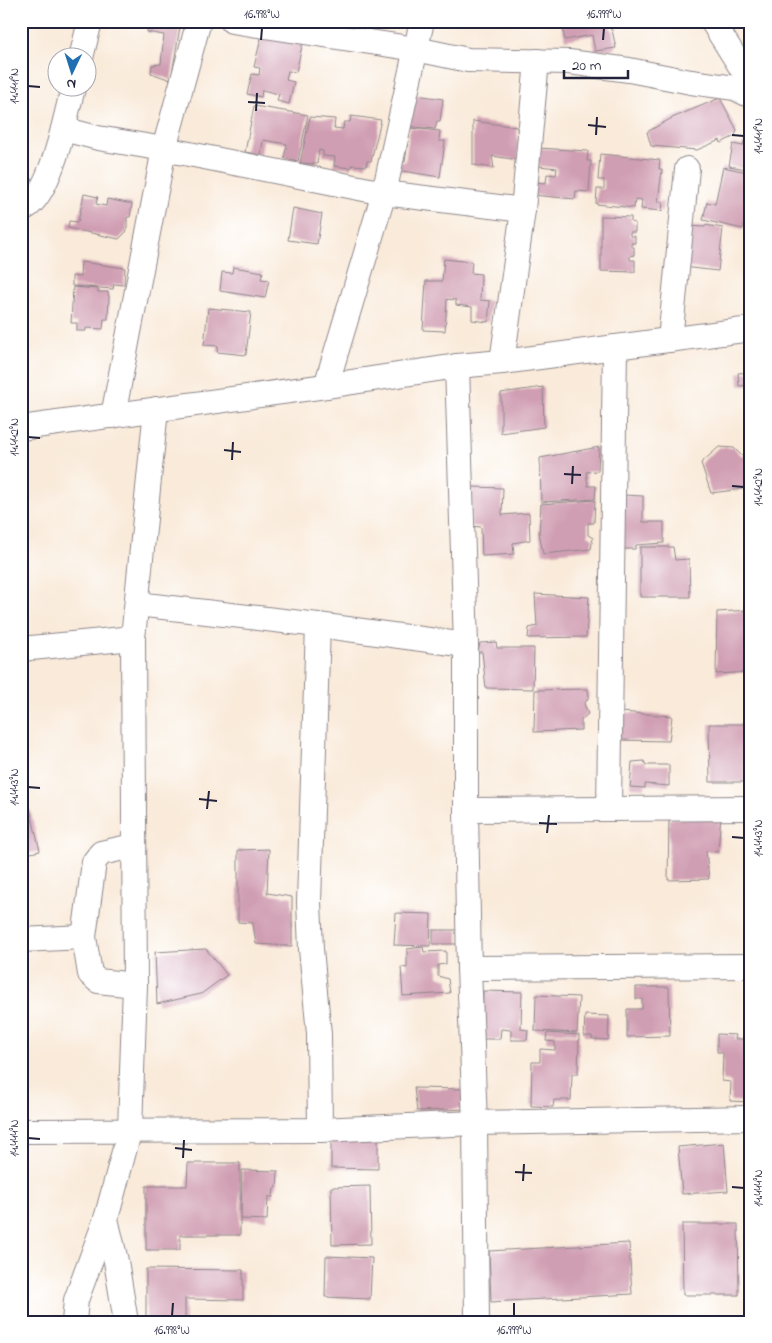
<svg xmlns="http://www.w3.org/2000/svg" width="772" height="1343" font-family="'Indie Flower',sans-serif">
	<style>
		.building { fill: #d09eb2 }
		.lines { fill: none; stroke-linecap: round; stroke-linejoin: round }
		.street-casing { stroke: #8e868a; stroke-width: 26 }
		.street { stroke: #fff; stroke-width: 24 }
		.ticks { fill: none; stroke: #22223b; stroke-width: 2 }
		.neatline { fill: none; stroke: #22223b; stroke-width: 2 }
		.ticks-label { font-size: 12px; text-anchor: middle; fill: #22223b }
	</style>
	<rect width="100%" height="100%" fill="#fff"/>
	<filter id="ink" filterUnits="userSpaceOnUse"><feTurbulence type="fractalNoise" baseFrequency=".02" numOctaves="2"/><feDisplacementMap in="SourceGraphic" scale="10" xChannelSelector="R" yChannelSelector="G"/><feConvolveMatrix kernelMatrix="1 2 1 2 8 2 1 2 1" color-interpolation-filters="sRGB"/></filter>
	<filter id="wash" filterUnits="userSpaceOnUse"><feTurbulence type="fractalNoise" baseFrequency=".0096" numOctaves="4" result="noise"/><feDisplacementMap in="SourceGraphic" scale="20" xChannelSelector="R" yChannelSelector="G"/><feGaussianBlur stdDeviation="1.12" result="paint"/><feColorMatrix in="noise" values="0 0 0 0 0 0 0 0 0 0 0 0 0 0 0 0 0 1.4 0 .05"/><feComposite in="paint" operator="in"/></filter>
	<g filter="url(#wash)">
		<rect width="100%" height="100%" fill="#f9ead9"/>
		<g id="blocks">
			<g class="building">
				<polygon points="148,21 181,21 171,80 151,73 152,65 161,64 164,35 147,32"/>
				<polygon points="561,21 609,22 611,30 612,30 616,48 595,51 592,35 565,40"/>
				<polygon points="262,34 303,42 296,72 288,71 286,80 294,82 289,104 277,101 279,94 262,90 261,97 247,94 252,74 259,75 260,68 254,67"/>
				<polygon points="410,94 443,99 440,121 437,121 435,129 405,126"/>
				<polygon points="720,98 737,130 735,136 721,143 720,140 697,150 651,146 647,132 672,118"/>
				<polygon points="254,106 308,115 298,161 284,158 287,144 263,140 261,155 245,152"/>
				<polygon points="351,116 381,120 371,161 367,161 366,166 351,165 351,168 334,166 335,157 323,156 323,151 319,150 317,164 300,163 310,117 335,119 334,128 343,129 344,122 350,122"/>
				<polygon points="473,121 517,127 519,160 492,156 494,168 473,165"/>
				<polygon points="410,128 440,131 439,141 445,141 440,177 396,170 397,161 405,162"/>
				<polygon points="744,141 751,142 751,170 729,166 733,144 743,146"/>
				<polygon points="538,148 588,151 587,161 591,161 589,192 576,191 575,199 532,195 533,182 546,183 547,174 556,175 557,168 539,166 540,162 537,162"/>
				<polygon points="600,154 660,160 659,169 662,169 658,202 663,202 662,211 641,209 642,200 635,199 634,208 596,204 597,189 604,189 604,180 598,180"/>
				<polygon points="723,167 747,172 745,183 751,184 751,195 743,229 703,220 707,202 715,204"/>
				<polygon points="84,194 98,197 96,204 106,206 107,199 132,204 130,217 127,217 127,231 119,239 68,228 69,221 78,222"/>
				<polygon points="293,208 322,214 317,244 288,240"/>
				<polygon points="601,216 631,217 631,222 635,223 635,232 630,232 630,236 635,236 635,243 631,243 631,247 634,247 634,255 630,256 630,260 635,260 635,272 601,271"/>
				<polygon points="705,225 723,228 718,271 683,267 687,226 705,227"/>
				<polygon points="748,234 751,235 751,258 746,258"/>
				<polygon points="444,259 472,262 471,273 481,274 480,300 490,301 488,322 472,320 472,307 456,305 456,300 447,299 445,331 423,330 426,281 442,281"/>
				<polygon points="81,262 125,268 124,285 114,284 113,289 72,286 72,276 80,277"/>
				<polygon points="233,267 263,272 261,279 269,280 265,298 220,291 222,272 232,273"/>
				<polygon points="73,287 98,289 98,292 108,292 108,295 109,296 108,319 104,319 103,329 86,328 86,331 77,331 77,323 71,323"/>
				<polygon points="208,308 251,312 246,355 217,352 218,346 204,345"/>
				<polygon points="751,372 751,385 739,386 738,373"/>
				<polygon points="543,387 544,427 501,433 501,393"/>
				<polygon points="599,447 598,471 586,472 588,486 596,486 595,499 541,502 540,458"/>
				<polygon points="719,447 734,448 742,456 751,456 751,488 711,493 701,463"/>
				<polygon points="472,487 503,488 502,515 529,513 530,540 513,543 514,554 482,556 481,527 471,526"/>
				<polygon points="623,495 643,496 643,522 664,522 664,543 636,545 635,549 613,549"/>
				<polygon points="595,500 594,523 588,523 588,535 593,538 591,549 543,554 539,533 541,504"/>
				<polygon points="640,547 673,547 675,560 689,559 690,597 640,597"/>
				<polygon points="535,594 589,597 586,637 528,638 529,628 537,626"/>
				<polygon points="751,610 751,672 716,674 717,612"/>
				<polygon points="496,642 497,648 534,648 533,689 486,688 482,652 478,652 480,643"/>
				<polygon points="588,689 589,697 584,704 588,714 581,720 581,730 534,732 535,690"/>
				<polygon points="621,712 672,716 669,741 618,740"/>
				<polygon points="709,724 751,724 751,782 710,782"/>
				<polygon points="644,761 646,765 669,765 669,786 645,784 645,788 630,787 632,762"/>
				<polygon points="30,809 40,851 21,855 21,811"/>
				<polygon points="721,814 718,852 706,851 709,879 668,880 669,819"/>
				<polygon points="269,849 267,893 292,897 292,946 256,944 253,923 238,922 238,850"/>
				<polygon points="396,913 431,914 430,946 394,945"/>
				<rect x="433" y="930" width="25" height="14"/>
				<polygon points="423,947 424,952 446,951 446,964 438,965 438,976 448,979 450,993 403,996 401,967 407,968 407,949"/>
				<polygon points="206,949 227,975 201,994 157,1004 155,952"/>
				<polygon points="636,987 669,987 670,1036 627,1037 627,1009 642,1009 642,999 636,999"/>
				<polygon points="483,991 522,992 521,1029 528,1030 527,1040 511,1040 511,1030 501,1029 500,1039 482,1039"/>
				<polygon points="536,995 579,997 577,1033 535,1031"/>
				<polygon points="585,1015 609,1016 608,1040 592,1039 592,1036 584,1036"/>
				<polygon points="547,1033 579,1035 578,1074 572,1074 571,1100 554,1100 553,1107 531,1106 532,1062 540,1062 540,1049 555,1050 555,1042 546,1041"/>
				<polygon points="717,1034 736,1035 735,1039 748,1039 748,1035 751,1035 750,1102 730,1101 731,1082 722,1081 723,1053 717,1052"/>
				<polygon points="414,1088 464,1089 467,1109 417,1111"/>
				<polygon points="331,1136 378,1136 378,1169 331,1168"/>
				<polygon points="724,1143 728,1191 682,1194 678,1147"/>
				<polygon points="188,1163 240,1163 240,1235 180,1235 180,1250 146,1250 146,1186 187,1186"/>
				<polygon points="242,1170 278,1171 277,1188 274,1188 273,1197 268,1197 267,1220 241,1219"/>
				<polygon points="370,1186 371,1244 332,1245 331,1187"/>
				<polygon points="682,1224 738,1224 739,1295 683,1295"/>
				<polygon points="629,1243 632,1294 491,1302 489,1251"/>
				<polygon points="326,1256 372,1258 370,1299 325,1297"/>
				<polygon points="146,1269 243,1270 243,1300 185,1299 185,1322 146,1322"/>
			</g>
		</g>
	</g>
	<g filter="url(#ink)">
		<use href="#blocks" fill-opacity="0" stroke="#8e868a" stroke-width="1"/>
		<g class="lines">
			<defs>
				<g id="street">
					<polyline points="232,21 416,49 468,60 569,62 629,70 691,82 735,88 751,96"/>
					<polyline points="712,21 751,83"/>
					<polyline points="81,58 90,21"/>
					<polyline points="73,88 63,129 98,138 164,149 384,193 523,210"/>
					<path d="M21,209C43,205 58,149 63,129"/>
					<polyline points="670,340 687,169"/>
					<polyline points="502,362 523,210 537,61"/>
					<polyline points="457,366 466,645 466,810 469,968 475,1123 477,1322"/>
					<polyline points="326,386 384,193 422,21"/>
					<polyline points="113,416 164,149 199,21"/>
					<polyline points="21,428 326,386 457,366 502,362 751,329"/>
					<polyline points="137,604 318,625 466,645"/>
					<polyline points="318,625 309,902 311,949 319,1034 320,1130"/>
					<polyline points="21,649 133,638"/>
					<polyline points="609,809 615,347"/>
					<polyline points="466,810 751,808"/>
					<polyline points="133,846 101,853 94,862 84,937 90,974 98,981 135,985"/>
					<polyline points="21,940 84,937"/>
					<polyline points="469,968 751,966"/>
					<polyline points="21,1131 320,1130 475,1123 751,1118"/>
					<polyline points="74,1322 76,1300 106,1219"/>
					<polyline points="126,1322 116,1261 106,1219 130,1129 135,985 133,638 156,409"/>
				</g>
			</defs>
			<use href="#street" class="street-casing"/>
			<use href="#street" class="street"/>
		</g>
	</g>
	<path class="ticks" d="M261,40L262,28M603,40L604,28M28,86L40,87M248,102L265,103M256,111L257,93M588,125L606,127M596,135L597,117M732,135L744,136M28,437L40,438M224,450L241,452M232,460L233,442M564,474L581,475M572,484L573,466M732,486L744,487M28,787L40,788M199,799L217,801M207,809L209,791M539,823L557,824M547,833L549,815M732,837L744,838M28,1138L40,1139M175,1148L192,1150M183,1158L184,1140M515,1172L532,1173M523,1181L524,1164M732,1187L744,1188M172,1316L173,1303M514,1316V1303"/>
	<rect width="772" height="1343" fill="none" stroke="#fff" stroke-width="55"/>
	<g transform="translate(72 72) rotate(184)"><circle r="24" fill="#ffffff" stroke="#a7a7b1"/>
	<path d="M0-4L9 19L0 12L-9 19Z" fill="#1f6fb2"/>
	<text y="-8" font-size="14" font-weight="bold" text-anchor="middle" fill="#22223b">N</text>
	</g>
	<path d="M564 70v8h64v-8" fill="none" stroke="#22223b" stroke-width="2.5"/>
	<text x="572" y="70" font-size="15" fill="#22223b" stroke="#ffffff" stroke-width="4" paint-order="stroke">20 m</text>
	<rect x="28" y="28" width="716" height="1288" class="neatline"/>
	<g class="ticks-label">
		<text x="262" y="18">16.998°W</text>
		<text x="604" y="18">16.999°W</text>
		<text transform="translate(14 86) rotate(-90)" y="4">14.441°N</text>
		<text transform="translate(758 136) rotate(-90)" y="4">14.441°N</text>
		<text transform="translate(14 437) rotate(-90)" y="4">14.442°N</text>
		<text transform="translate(758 487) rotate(-90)" y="4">14.442°N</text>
		<text transform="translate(14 787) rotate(-90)" y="4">14.443°N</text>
		<text transform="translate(758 838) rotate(-90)" y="4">14.443°N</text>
		<text transform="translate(14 1138) rotate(-90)" y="4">14.444°N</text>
		<text transform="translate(758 1188) rotate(-90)" y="4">14.444°N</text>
		<text x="172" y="1334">16.998°W</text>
		<text x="514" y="1334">16.999°W</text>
	</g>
</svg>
